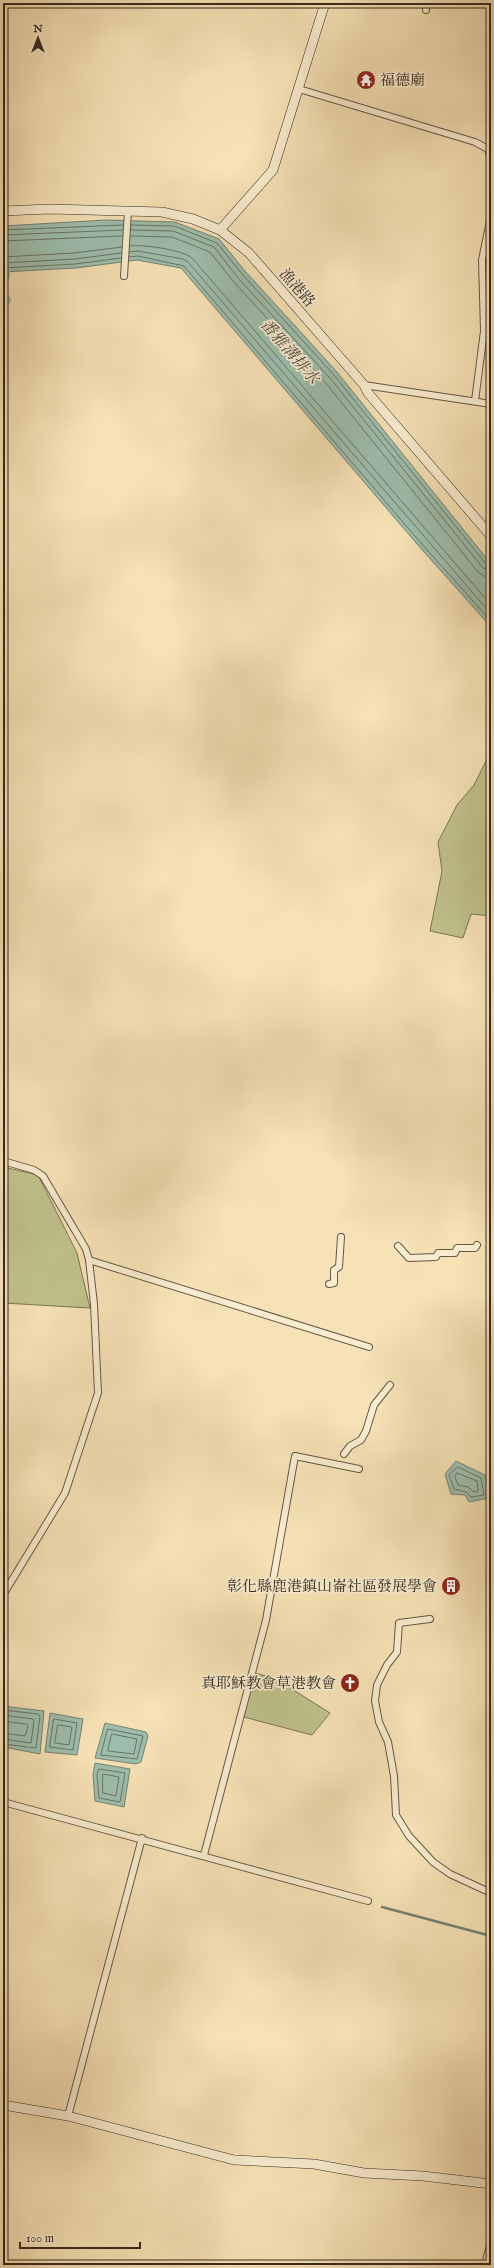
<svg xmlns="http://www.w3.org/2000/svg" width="494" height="2268" font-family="'IM FELL English','Noto Serif TC',serif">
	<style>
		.green { fill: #c0c28c; stroke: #7a7656 }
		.water { fill: #9dbead; stroke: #738374 }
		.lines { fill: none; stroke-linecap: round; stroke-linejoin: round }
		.shore { stroke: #697466; stroke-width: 1 }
		.stream { stroke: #738374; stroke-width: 2.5 }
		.canal { stroke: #9dbead; stroke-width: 8 }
		.street-casing { stroke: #655845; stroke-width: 8 }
		.secondary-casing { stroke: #352a1f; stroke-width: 10 }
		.street { stroke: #f9ecd0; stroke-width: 6 }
		.secondary { stroke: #f9ecd0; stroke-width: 9 }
		.labels { text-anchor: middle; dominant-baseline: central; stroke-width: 3.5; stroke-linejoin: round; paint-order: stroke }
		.poi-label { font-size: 15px; fill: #352a1f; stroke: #f9ecd0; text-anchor: end }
		.street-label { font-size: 15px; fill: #352a1f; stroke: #f9ecd0 }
		.water-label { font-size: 16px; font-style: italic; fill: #4f4f42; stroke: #f9ecd0 }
	</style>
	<rect width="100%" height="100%" fill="#f6e2b6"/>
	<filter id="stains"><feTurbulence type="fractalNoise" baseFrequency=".005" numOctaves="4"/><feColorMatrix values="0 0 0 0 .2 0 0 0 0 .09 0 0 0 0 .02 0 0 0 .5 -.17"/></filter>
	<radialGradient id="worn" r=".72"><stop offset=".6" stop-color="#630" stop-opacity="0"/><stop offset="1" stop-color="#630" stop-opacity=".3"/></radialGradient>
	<g class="green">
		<polygon points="491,751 491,836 487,844 491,846 491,916 471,914 463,938 430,931 442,871 438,842 457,805 474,785"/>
		<polygon points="3,1167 38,1175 77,1253 90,1308 3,1303"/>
		<polygon points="255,1673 276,1679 330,1713 312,1735 240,1716"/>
	</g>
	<g class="water">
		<polygon points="106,220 175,222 219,239 245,271 337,372 491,564 491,627 417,544 181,268 137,260 76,268 3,272 3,226"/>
		<polygon points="456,1461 485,1475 489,1498 469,1502 465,1495 451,1494 445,1474"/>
		<polygon points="3,1706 44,1711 40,1754 3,1747"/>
		<polygon points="50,1713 83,1719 77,1755 45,1752"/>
		<polygon points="105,1723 146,1732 148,1736 141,1762 136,1764 95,1758"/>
		<polygon points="95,1763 130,1769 124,1807 95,1801 93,1775"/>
	</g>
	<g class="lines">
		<g class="shore">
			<polyline points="131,225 174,226 217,243 242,274 334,375 486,564 491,566"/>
			<polyline points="3,230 123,225"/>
			<polyline points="131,230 173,231 214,247 238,278 330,378 483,568 491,571"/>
			<polyline points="3,235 123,230"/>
			<polyline points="130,236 172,237 210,252 234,282 325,382 478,572 484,576 491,577"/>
			<polyline points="3,241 122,236"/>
			<path d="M130,246C142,244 183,250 192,258L491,605"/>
			<polyline points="129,252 138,251 183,259 188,262 491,614"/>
			<polyline points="3,257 74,253 122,247"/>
			<polyline points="129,257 138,256 184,266 420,542 491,621"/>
			<polyline points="3,263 75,259 121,253"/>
			<polyline points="3,268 75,264 121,258"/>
			<polygon points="458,1467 481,1478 484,1495 471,1497 466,1492 454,1489 449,1475"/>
			<polygon points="457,1473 477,1481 478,1491 474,1492 468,1487 458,1485 455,1477"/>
			<polyline points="3,1710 38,1714 40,1716 36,1748 3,1744"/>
			<polyline points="3,1715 33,1719 34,1721 31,1743 3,1739"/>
			<polygon points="54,1719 77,1723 73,1750 50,1747"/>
			<polyline points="3,1721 26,1724 28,1726 25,1736 3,1733"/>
			<polygon points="58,1725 72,1727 69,1745 55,1743"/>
			<polygon points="108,1729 143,1736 137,1759 101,1755"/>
			<polygon points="112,1734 137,1739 134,1754 108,1751"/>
			<polygon points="99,1769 125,1773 120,1802 99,1798 97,1775"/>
			<polygon points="103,1774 119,1777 116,1796 103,1793"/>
		</g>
		<polyline class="stream" points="382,1907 491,1936"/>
		<g class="canal">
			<polyline points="5,261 6,276"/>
			<polyline points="3,307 7,300"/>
		</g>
		<defs>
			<g id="street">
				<polyline points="426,10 426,3"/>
				<polyline points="299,89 475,142 488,149 491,159"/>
				<polyline points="124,276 128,211"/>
				<polyline points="364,385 491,404"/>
				<polyline points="475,401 484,331 482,260 491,216"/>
				<polyline points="3,1161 34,1170 43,1176 86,1249 89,1260 94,1304 98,1393 65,1493 3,1595"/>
				<polyline points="490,1203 491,1203"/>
				<polyline points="398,1246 409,1258 436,1257 438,1253 455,1253 457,1248 475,1248 477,1245"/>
				<polyline points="89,1260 369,1347"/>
				<polyline points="329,1284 334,1283 334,1270 339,1267 341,1237"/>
				<polyline points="344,1454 350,1446 361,1440 366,1431 374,1405 390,1385"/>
				<polyline points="430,1619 399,1623 397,1652 387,1665 377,1685 375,1701 379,1722 388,1742 394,1776 396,1815 409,1836 433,1862 450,1874 489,1892 491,1897"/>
				<polyline points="3,1802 368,1901"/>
				<polyline points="204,1855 266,1620 295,1456 359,1469"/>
				<polyline points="68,2116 142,1838"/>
				<polyline points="485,2265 491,2241"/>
			</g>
			<g id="secondary">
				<polyline points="3,211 50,209 162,212 193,219 220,230 249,253 364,385 368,393 491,536"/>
				<polyline points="220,230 273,170 325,3"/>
				<polyline points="3,2105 68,2116 234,2160 314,2164 364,2173 423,2176 491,2184"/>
			</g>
		</defs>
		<use href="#street" class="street-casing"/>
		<use href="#secondary" class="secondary-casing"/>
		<use href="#street" class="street"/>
		<use href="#secondary" class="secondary"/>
	</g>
	<defs>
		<symbol id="temple-disc" viewBox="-11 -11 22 22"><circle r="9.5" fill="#8f2418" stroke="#f9ecd0"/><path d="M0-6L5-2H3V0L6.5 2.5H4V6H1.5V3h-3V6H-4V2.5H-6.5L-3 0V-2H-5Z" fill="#fff"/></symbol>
		<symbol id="building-disc" viewBox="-11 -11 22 22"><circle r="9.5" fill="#8f2418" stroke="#f9ecd0"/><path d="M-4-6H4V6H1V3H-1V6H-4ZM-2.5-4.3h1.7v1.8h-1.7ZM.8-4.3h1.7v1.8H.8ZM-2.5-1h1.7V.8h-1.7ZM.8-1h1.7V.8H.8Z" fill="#fff"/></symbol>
		<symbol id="church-disc" viewBox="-11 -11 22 22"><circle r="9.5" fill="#8f2418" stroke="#f9ecd0"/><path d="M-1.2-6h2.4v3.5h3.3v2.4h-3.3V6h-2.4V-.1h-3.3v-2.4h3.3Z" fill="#fff"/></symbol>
	</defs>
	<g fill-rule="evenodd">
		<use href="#temple-disc" x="355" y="69" width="22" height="22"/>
		<use href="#building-disc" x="440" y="1575" width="22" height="22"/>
		<use href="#church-disc" x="339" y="1672" width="22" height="22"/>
	</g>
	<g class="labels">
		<g class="poi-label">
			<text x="380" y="80" text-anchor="start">福德廟</text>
			<text x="437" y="1586">彰化縣鹿港鎮山崙社區發展學會</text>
			<text x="336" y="1683">真耶穌教會草港教會</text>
		</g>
		<g class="street-label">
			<text transform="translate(297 288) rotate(49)">漁港路</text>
		</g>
		<g class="water-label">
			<text transform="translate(289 352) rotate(49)">番雅溝排水</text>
		</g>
	</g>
	<rect width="494" height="2268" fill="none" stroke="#f6e2b6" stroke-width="16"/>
	<rect x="4" y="4" width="486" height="2260" fill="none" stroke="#352a1f" stroke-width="2"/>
	<rect x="8" y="8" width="478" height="2252" fill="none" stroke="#352a1f"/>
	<g transform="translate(38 38)" stroke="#f9ecd0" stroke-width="3" paint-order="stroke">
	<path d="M0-3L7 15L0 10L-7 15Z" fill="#352a1f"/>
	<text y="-6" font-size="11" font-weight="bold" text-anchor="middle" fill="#352a1f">N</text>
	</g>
	<path d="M20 2242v6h120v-6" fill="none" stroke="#352a1f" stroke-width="2"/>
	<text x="26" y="2242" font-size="12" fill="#352a1f" stroke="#f9ecd0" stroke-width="3" paint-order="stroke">100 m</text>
	<rect width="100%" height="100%" filter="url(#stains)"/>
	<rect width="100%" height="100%" fill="url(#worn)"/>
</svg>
